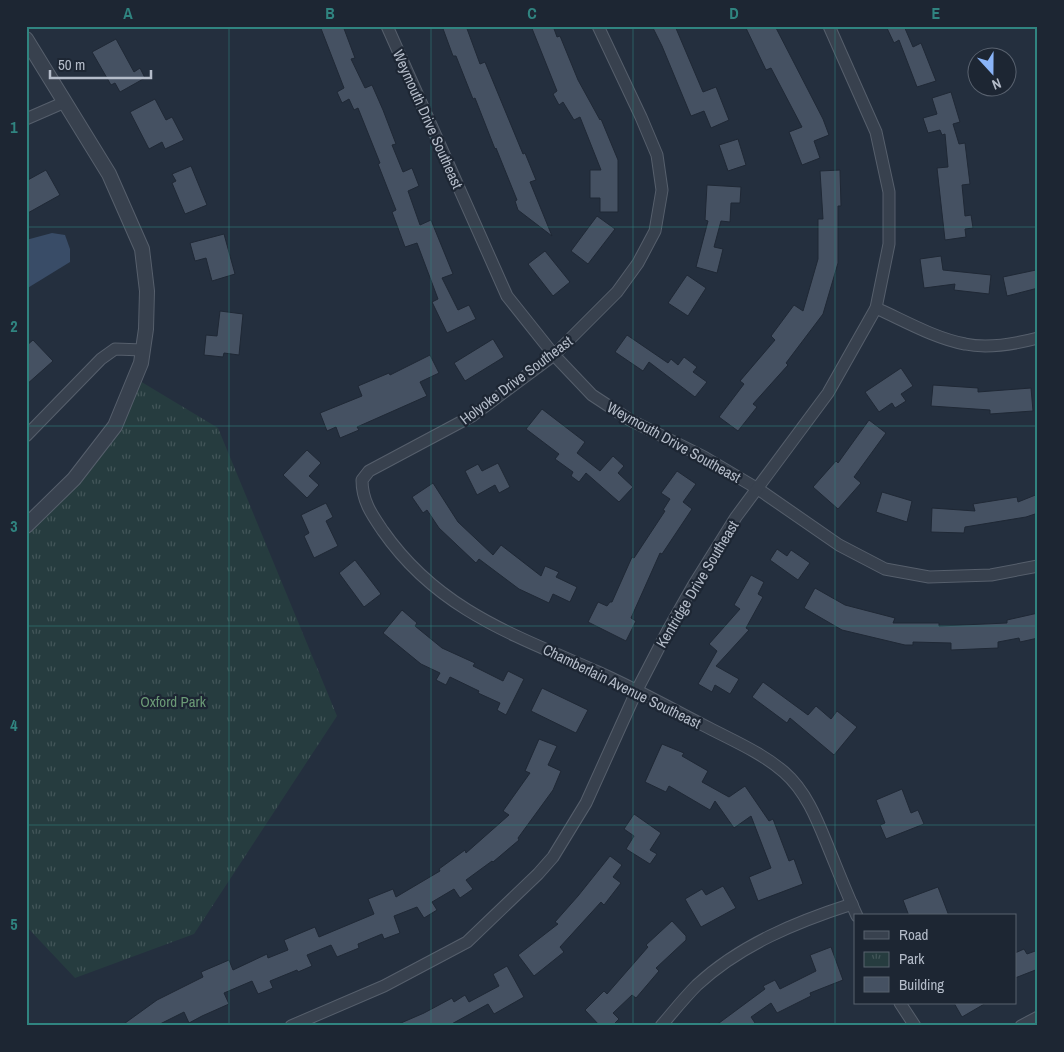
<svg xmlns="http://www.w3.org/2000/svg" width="1064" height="1052" font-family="'Archivo Narrow',sans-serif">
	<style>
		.park { fill: url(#park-tufts) }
		.water { fill: #394c67 }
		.building { fill: #455162; stroke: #1f2835 }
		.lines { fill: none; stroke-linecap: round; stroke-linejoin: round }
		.minor-casing { stroke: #565f6c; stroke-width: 13 }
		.tertiary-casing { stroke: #565f6c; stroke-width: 16 }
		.minor { stroke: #38414e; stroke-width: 11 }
		.tertiary { stroke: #38414e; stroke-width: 14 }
		.grid { fill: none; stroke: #308480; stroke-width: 1; stroke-opacity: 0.55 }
		.labels { text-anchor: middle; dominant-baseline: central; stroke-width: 4.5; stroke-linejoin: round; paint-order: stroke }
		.street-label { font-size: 15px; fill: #b4bcc9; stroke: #1d2633 }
		.park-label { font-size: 15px; fill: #6b9a76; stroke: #1d2633 }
		.neatline { fill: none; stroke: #308480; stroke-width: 2 }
		.grid-label { font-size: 16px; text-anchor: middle; font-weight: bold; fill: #308480 }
	</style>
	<defs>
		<pattern id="park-tufts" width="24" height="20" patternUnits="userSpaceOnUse" patternTransform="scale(1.25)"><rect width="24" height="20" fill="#263c3f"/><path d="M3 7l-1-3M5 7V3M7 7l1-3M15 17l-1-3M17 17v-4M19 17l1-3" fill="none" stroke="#435659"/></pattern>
	</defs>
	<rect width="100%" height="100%" fill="#242f3e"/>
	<polygon class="park" points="135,378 218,428 337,716 194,934 75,978 26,926 26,526 114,426"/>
	<polygon class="water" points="52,233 65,235 70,249 70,262 26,289 26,240"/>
	<g class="building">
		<polygon points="320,26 343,26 355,58 351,59 365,88 372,85 383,110 396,144 392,145 403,172 412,168 419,186 408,191 420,225 431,220 453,274 442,278 458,310 469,305 476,319 447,333 432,302 438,299 417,243 405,247 392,212 396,210 378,164 380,163 358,108 354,110 349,99 342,103 337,92 344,88"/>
		<polygon points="442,26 466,26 480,64 485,62 523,154 525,153 536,180 530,182 552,236 518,210 515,201 517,200 496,148 495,149 475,98 473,99 456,56 453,56"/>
		<polygon points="531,26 553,26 557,37 560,36 578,80 600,120 601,119 618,160 618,212 600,212 600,198 590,198 590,170 601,170 580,117 574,120 563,102 559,105 553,94 557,91"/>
		<polygon points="652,26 675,26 703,92 716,87 729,120 711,128 704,111 691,116 662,46"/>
		<polygon points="745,26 775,26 823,119 829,135 814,141 820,158 802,165 789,132 802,127 771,68 766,70"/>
		<polygon points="886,26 904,26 913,47 921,43 936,81 917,87 899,40 894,43"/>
		<polygon points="116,39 134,72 140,68 145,78 120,92 115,83 111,85 92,52"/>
		<polygon points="951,92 960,122 953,124 959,144 965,143 970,184 962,185 965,216 971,215 973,228 965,229 966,237 945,240 937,168 948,167 945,134 942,135 940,130 928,133 923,118 937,114 932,98"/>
		<polygon points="155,99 166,120 172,117 184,140 165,149 162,142 149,149 130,112"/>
		<polygon points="738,139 746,165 728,171 719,145"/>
		<polygon points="191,166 207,205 185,214 172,183 176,181 172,174"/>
		<polygon points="46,170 60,195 26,214 26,181"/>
		<polygon points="840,170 841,206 838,206 838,263 823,314 786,363 788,365 753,404 757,407 738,431 719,417 744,384 740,381 775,340 771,336 794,305 803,311 818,259 818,219 823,219 820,171"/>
		<polygon points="707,185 741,187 740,203 731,203 730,222 721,221 714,247 723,249 717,273 696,267 708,221 705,220"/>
		<polygon points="597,216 615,229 588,264 571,251"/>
		<polygon points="224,234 235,274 212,281 206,258 195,261 190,243"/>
		<polygon points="545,251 570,282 553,296 528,264"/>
		<polygon points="941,256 943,270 991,275 989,294 954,290 955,284 924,288 920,259"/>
		<polygon points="1036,270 1038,288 1007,296 1003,277"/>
		<polygon points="687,275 706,288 688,316 668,303"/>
		<polygon points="220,311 243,314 239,355 224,353 223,357 204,355 206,335 217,336"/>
		<polygon points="627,335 668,363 671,359 678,365 684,357 697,367 693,372 707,382 695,397 649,362 643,371 615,352"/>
		<polygon points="493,339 504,357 465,381 454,363"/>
		<polygon points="33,340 53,361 26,385 26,346"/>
		<polygon points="430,355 439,373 420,382 427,396 357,427 359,430 340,438 336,427 327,431 320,413 362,396 358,386 389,373 390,375"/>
		<polygon points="901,368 913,386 901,394 906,401 895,408 892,403 879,412 865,392"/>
		<polygon points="933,385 978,388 978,392 1031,388 1033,411 990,414 990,410 931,406"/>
		<polygon points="542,409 585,442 577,453 600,471 613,456 624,466 618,473 633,487 619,502 586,473 579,482 571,476 573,472 555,459 559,454 526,429"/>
		<polygon points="869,420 886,433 854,477 861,483 838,509 813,487 836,461 838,463"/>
		<polygon points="307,450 321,463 309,476 319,485 307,498 283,475"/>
		<polygon points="498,463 510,487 499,493 495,485 477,495 465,471 478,464 482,471"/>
		<polygon points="677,471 696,484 683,502 692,509 662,554 660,553 631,618 636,621 626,641 588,622 598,602 607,606 610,602 612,602 632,557 634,558 665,511 663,510 670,499 661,493"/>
		<polygon points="433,483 458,522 493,555 501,545 541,576 545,566 559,572 556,577 577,587 570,602 553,594 549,603 519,589 479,559 476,563 439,528 427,510 423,513 412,497"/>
		<polygon points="882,492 912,501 907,522 876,512"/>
		<polygon points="1038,494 1038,513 1026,517 965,527 964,533 931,532 932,508 975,511 973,504 1017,497 1018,502"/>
		<polygon points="326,503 333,517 326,521 338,546 314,558 304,536 309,533 301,515"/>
		<polygon points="777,549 787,556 791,550 810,563 798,580 770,560"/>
		<polygon points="355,560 381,594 364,607 339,573"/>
		<polygon points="751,575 764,582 758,594 763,597 746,628 749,630 716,666 739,679 730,694 715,685 712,692 698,684 717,651 709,644 740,609 734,605"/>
		<polygon points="815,588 845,605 895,618 893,623 939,623 939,626 1007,623 1007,620 1038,613 1038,638 1020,642 1019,638 998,642 998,648 951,650 951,643 913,642 913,645 905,645 842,630 804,608"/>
		<polygon points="402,610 417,623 415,626 442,648 475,663 473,666 503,681 508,671 524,679 506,715 497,710 500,703 478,693 479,691 450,677 446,685 436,680 440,673 421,664 383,633"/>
		<polygon points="763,682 808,715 816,706 831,719 837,711 857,727 834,755 790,718 787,723 752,697"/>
		<polygon points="542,688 588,710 576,733 531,711"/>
		<polygon points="539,739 557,746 548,765 561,771 553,790 518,838 519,840 493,862 492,861 466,880 473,889 460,898 454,889 432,902 437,910 424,918 417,907 394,916 400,933 384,939 382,934 358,944 359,948 337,957 331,945 307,955 312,966 298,972 297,970 270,981 273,988 258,994 252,981 224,993 229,1004 202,1016 189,1023 184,1012 156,1026 121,1026 157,1000 203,977 201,972 229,960 233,970 267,954 268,958 288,950 284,940 315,927 319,937 374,914 368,899 393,889 396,897 440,871 439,869 465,850 466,853 509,815 503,811 530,773 525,771"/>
		<polygon points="662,744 684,753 682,756 708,771 702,782 729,797 745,786 769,821 773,819 789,861 794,859 803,884 758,901 749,877 771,868 751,816 734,828 715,801 710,810 669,786 666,792 645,782"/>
		<polygon points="902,789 911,813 918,810 924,824 886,839 880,825 885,823 876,800"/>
		<polygon points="634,814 661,833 650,850 657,854 650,864 626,849 634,836 624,829"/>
		<polygon points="610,856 622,865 613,877 621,883 604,905 601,902 560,947 564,952 534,976 518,955 558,924 555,922 578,896"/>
		<polygon points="723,886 736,908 701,927 685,899 702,889 706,895"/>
		<polygon points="938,887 949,916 909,916 903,900"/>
		<polygon points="672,921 686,936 686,940 656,968 659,971 636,998 632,995 613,1013 619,1019 612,1026 600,1026 585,1010 604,991 607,994 648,947 646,945"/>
		<polygon points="831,947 843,980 810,993 811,996 777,1013 771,1003 751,1017 757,1026 715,1026 765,989 763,986 775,980 780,989 816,971 810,955"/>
		<polygon points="1024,949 1027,954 1038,950 1038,969 1015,978 1015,953"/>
		<polygon points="507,966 524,997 494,1014 488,1004 448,1026 394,1026 424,1013 452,998 454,1002 465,995 469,1002 499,986 493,974"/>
		<polygon points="954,1003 986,1003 962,1017"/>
	</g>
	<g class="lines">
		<defs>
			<g id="minor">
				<polyline points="387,26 507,296 554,355 592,395 630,420 704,457 758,489 839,545 885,569 929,577 991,575 1038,566"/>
				<path d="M598,26L641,117L657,155L662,190L655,231L638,263L617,292L554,355L472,416L369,471L362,480C362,501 372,515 383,531C438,610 514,635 598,672C636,689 672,709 709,728C734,741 762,753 784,772C807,792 818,822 829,849C838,871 847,894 857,916"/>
				<polyline points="26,119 65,102"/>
				<path d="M876,308C905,321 934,338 965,344C988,349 1015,344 1038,338"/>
				<polyline points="26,436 101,359 115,349 143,350"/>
				<polyline points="900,1003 915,1026"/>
				<polyline points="291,1026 384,986 467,942 538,874 553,857 586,803 637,690 668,630 693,586 736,517 828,393 876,308 889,244 889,192 876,132 829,26"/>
				<path d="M661,1026C673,1012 684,998 697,985C740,945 796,922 852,904"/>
				<polyline points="1021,1026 1038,1017"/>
			</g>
			<polyline id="tertiary" points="26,39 109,174 142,249 147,291 146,329 141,363 115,426 74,479 26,526"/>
		</defs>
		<use href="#minor" class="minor-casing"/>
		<use href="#tertiary" class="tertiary-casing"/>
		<use href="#minor" class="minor"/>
		<use href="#tertiary" class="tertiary"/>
	</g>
	<path class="grid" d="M229,26V1026M431,26V1026M633,26V1026M835,26V1026M26,227H1038M26,426H1038M26,626H1038M26,825H1038"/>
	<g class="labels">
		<g class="street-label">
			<text transform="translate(428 119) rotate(66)">Weymouth Drive Southeast</text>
			<text transform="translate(516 380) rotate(-37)">Holyoke Drive Southeast</text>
			<text transform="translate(674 442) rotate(29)">Weymouth Drive Southeast</text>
			<text transform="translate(697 584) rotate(-59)">Kentridge Drive Southeast</text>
			<text transform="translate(622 686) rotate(26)">Chamberlain Avenue Southeast</text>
		</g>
		<g class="park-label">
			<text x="173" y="701">Oxford Park</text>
		</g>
	</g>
	<rect width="1064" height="1052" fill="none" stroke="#1d2633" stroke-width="55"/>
	<rect x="854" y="914" width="162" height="90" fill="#1d2633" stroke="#59626f"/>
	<rect x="864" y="931" width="25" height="8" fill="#38414e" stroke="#59626f"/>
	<text x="899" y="940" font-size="15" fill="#b4bcc9">Road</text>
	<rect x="864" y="952" width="25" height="15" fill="url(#park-tufts)" stroke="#59626f"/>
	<text x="899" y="964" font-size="15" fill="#b4bcc9">Park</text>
	<rect x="864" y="977" width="25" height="15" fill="#455162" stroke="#59626f"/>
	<text x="899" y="990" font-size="15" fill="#b4bcc9">Building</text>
	<g transform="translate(992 72) rotate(159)"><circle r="24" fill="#1d2633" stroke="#59626f"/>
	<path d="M0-4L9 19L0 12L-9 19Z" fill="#8ab4f8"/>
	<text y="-8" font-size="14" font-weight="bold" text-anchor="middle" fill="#b4bcc9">N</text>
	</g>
	<path d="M50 70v8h101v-8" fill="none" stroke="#b4bcc9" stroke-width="2.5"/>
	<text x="58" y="70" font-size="15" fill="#b4bcc9" stroke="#1d2633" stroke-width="4" paint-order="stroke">50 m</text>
	<rect x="28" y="28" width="1008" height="996" class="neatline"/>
	<g class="grid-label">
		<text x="128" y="19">A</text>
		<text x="330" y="19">B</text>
		<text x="532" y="19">C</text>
		<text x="734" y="19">D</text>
		<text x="936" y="19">E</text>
		<text x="14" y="133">1</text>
		<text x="14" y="332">2</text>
		<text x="14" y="532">3</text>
		<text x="14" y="731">4</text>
		<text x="14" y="930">5</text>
	</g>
</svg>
